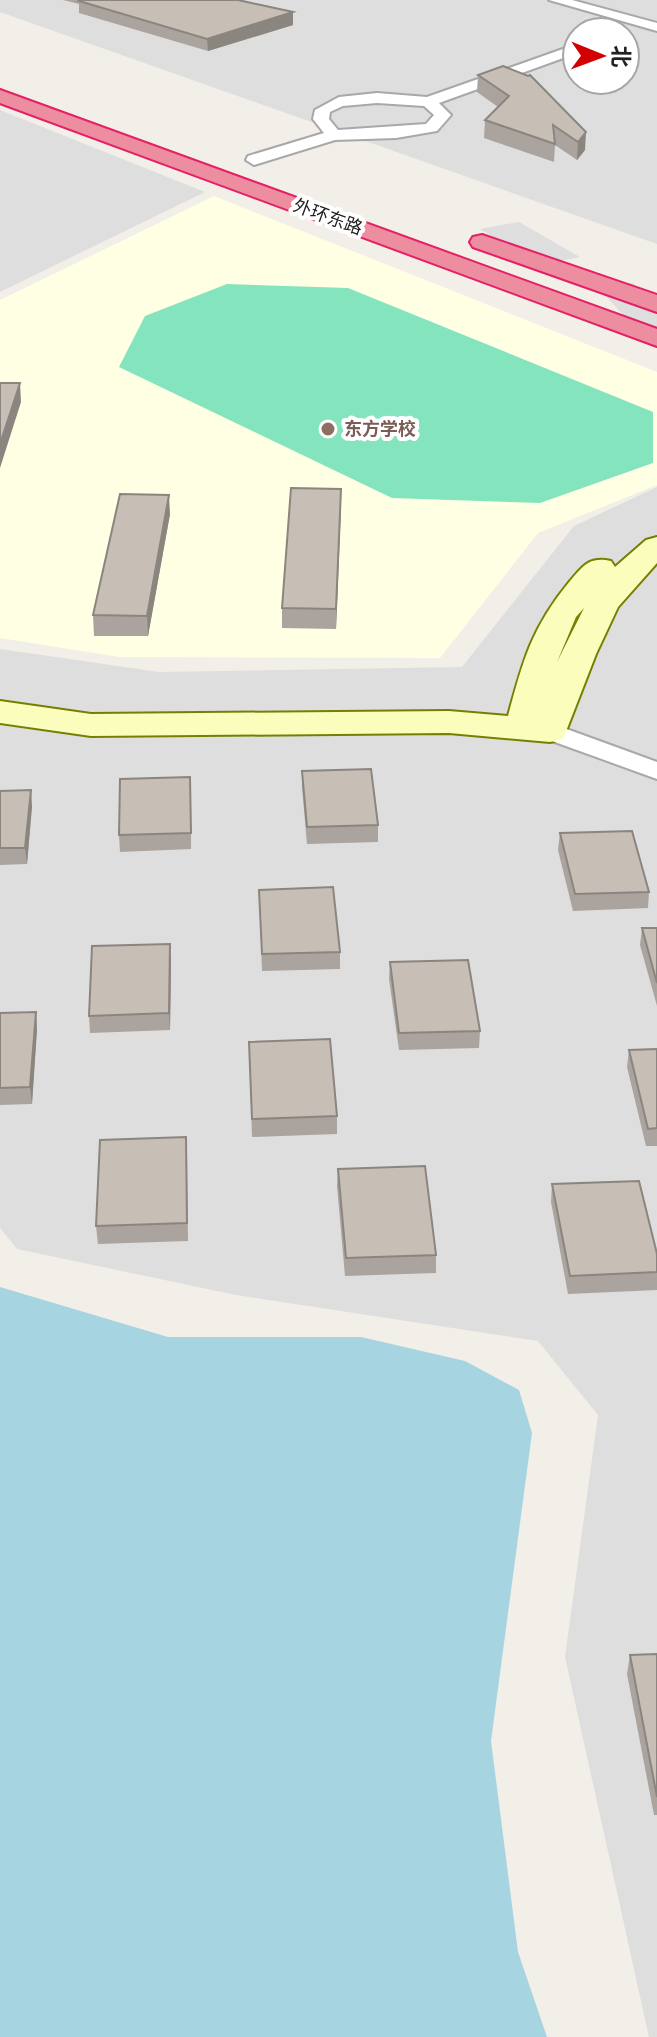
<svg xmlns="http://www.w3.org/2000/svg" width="657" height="2037" font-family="Rubik,'Noto Sans SC',sans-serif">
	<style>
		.residential { fill: #dfdede; fill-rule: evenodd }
		.education { fill: #ffffe3 }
		.pitch { fill: #83e4bd }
		.water { fill: #a6d5e1 }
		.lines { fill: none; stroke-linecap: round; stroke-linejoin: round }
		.street-casing { stroke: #a8a8a8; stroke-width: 4 }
		.secondary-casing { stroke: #758000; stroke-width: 4 }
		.highway-casing { stroke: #e42067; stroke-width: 4 }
		.street { fill: #fff; fill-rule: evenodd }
		.secondary { fill: #fafdbb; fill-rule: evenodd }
		.highway { fill: #ec8da0; fill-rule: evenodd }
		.wall { fill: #aba39d }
		.shaded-wall { fill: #8b857f }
		.building { fill: #c7beb6; stroke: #8b857f; stroke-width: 2 }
		.education-dot { fill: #8d6e63; stroke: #fff; stroke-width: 3 }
		.labels { text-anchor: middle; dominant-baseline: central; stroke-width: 8; stroke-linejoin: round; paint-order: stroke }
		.far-street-label { font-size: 18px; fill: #212121; stroke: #fff }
		.far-education-label { font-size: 18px; font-weight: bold; fill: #785e54; stroke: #fff; text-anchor: start }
	</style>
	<rect width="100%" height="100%" fill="#f2eee8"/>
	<g class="residential">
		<path d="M0,0H657V244L0,12ZM577,32H625V80H577Z"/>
		<polygon points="0,110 205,192 0,292"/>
		<polygon points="519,222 580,257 540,265 480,229"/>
		<polygon points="633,283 657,307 657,345 652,345 596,286"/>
		<polygon points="657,487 657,2037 649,2037 565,1657 598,1415 538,1341 236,1295 17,1249 0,1228 0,649 159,672 462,667 574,526"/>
	</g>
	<polygon class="education" points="214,196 657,372 657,485 538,533 440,658 119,657 0,638 0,300"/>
	<polygon class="pitch" points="227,284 348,288 653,412 653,463 540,503 392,498 119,367 145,316"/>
	<polygon class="water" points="0,1287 168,1337 361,1337 465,1361 519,1390 532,1433 491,1741 518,1952 547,2037 0,2037"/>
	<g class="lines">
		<defs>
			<g id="street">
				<polygon points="549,0 572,0 657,23 657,31"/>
				<path d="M577,44V53L439,103L451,115L437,131L396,138L335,140L254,165L246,160L248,156L324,133L313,119L315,110L339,97L377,93L427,97ZM377,103L424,106L434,115L426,124L338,130L329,119L330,112L343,106Z"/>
				<polygon points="550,723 657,762 657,779 541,737 537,731 541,725"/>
			</g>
			<path id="secondary" d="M657,537V563L618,607L596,654L563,739L550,742L449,733L91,736L0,723V701L91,714L449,711L508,716C523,660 532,627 570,581C583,566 589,556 611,561L615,567L646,540ZM584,608L557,662L576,617Z"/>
			<g id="highway">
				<polygon points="0,90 657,329 657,346 0,103"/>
				<polygon points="482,235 657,295 657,312 473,247 470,242 473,237"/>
			</g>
		</defs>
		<use href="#street" class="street-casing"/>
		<use href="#secondary" class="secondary-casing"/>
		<use href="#highway" class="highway-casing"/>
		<use href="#street" class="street"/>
		<use href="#secondary" class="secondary"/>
		<use href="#highway" class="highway"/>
	</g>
	<g class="wall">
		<polygon points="63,0 238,0 293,12 293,25 208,51 79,13 79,4"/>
		<polygon points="503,66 585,150 577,160 555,145 554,162 484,138 485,120 498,107 477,92 478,75"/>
		<polygon points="341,489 336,629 282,628 282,608"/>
		<polygon points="170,514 148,636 94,636 93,615"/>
		<polygon points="302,771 378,825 378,842 307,844 302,787"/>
		<polygon points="0,791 32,806 27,864 0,865"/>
		<polygon points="191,793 191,849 120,852 119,835"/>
		<polygon points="560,833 649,892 648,908 573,911 558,850"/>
		<polygon points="259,890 340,952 340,969 262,971"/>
		<polygon points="642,928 657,928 657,1006 640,945"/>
		<polygon points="171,960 170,1030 90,1033 89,1016"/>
		<polygon points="390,962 480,1031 479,1048 399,1050 389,979"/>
		<polygon points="36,1012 37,1029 32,1104 0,1105 0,1013"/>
		<polygon points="249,1042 337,1116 337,1134 252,1137"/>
		<polygon points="657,1049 657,1146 646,1146 627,1067 629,1050"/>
		<polygon points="187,1154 188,1241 98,1244 96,1226"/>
		<polygon points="338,1169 436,1255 436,1273 345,1276 337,1186"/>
		<polygon points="552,1184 657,1254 657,1290 568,1294 551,1202"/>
		<polygon points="657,1654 657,1815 654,1815 627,1674 630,1655"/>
	</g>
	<g class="shaded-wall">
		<polygon points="293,12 293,25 208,51 207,39"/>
		<polygon points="586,132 585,150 577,160 578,142"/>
		<polygon points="20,383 21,402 0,468 0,444"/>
		<polygon points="341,489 341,508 336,629 336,609"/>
		<polygon points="169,495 170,514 148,636 147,616"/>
		<polygon points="31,790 32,806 27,864 25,848"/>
		<polygon points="170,944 171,960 170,1030 169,1013"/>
		<polygon points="36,1012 37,1029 32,1104 30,1087"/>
	</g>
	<g class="building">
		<polygon points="81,0 238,0 293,12 207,39 79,1"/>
		<polygon points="503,66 528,76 530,75 586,132 578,142 553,125 555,144 485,120 509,96 478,75"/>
		<polygon points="0,383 20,383 0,444"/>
		<polygon points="291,488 341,489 336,609 282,608"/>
		<polygon points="120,494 169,495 147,616 93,615"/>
		<polygon points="371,769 378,825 307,827 302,771"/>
		<polygon points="190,777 191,833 119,835 120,779"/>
		<polygon points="31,790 25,848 0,848 0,791"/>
		<polygon points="632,831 649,892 575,894 560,833"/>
		<polygon points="333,887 340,952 262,954 259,890"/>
		<polygon points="642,928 657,928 657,983"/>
		<polygon points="170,944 169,1013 89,1016 92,946"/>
		<polygon points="468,960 480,1031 399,1033 390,962"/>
		<polygon points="36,1012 30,1087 0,1088 0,1013"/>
		<polygon points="330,1039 337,1116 252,1119 249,1042"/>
		<polygon points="657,1049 657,1128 648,1129 629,1050"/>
		<polygon points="186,1137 187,1223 96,1226 100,1140"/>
		<polygon points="425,1166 436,1255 346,1258 338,1169"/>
		<polygon points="639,1181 657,1254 657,1272 570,1276 552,1184"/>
		<polygon points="657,1654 657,1797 630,1655"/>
	</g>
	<circle class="education-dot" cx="328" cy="429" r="8"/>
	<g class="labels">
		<g class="far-street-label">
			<text transform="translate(328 217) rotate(20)">外环东路</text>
		</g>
		<g class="far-education-label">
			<text x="344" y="429">东方学校</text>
		</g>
	</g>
	<g transform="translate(601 56) rotate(91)"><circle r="38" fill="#ffffff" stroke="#a6a6a6" stroke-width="2"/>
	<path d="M0-6L14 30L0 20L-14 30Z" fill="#d20003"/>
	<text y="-12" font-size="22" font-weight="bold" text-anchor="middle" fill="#212121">北</text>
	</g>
</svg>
